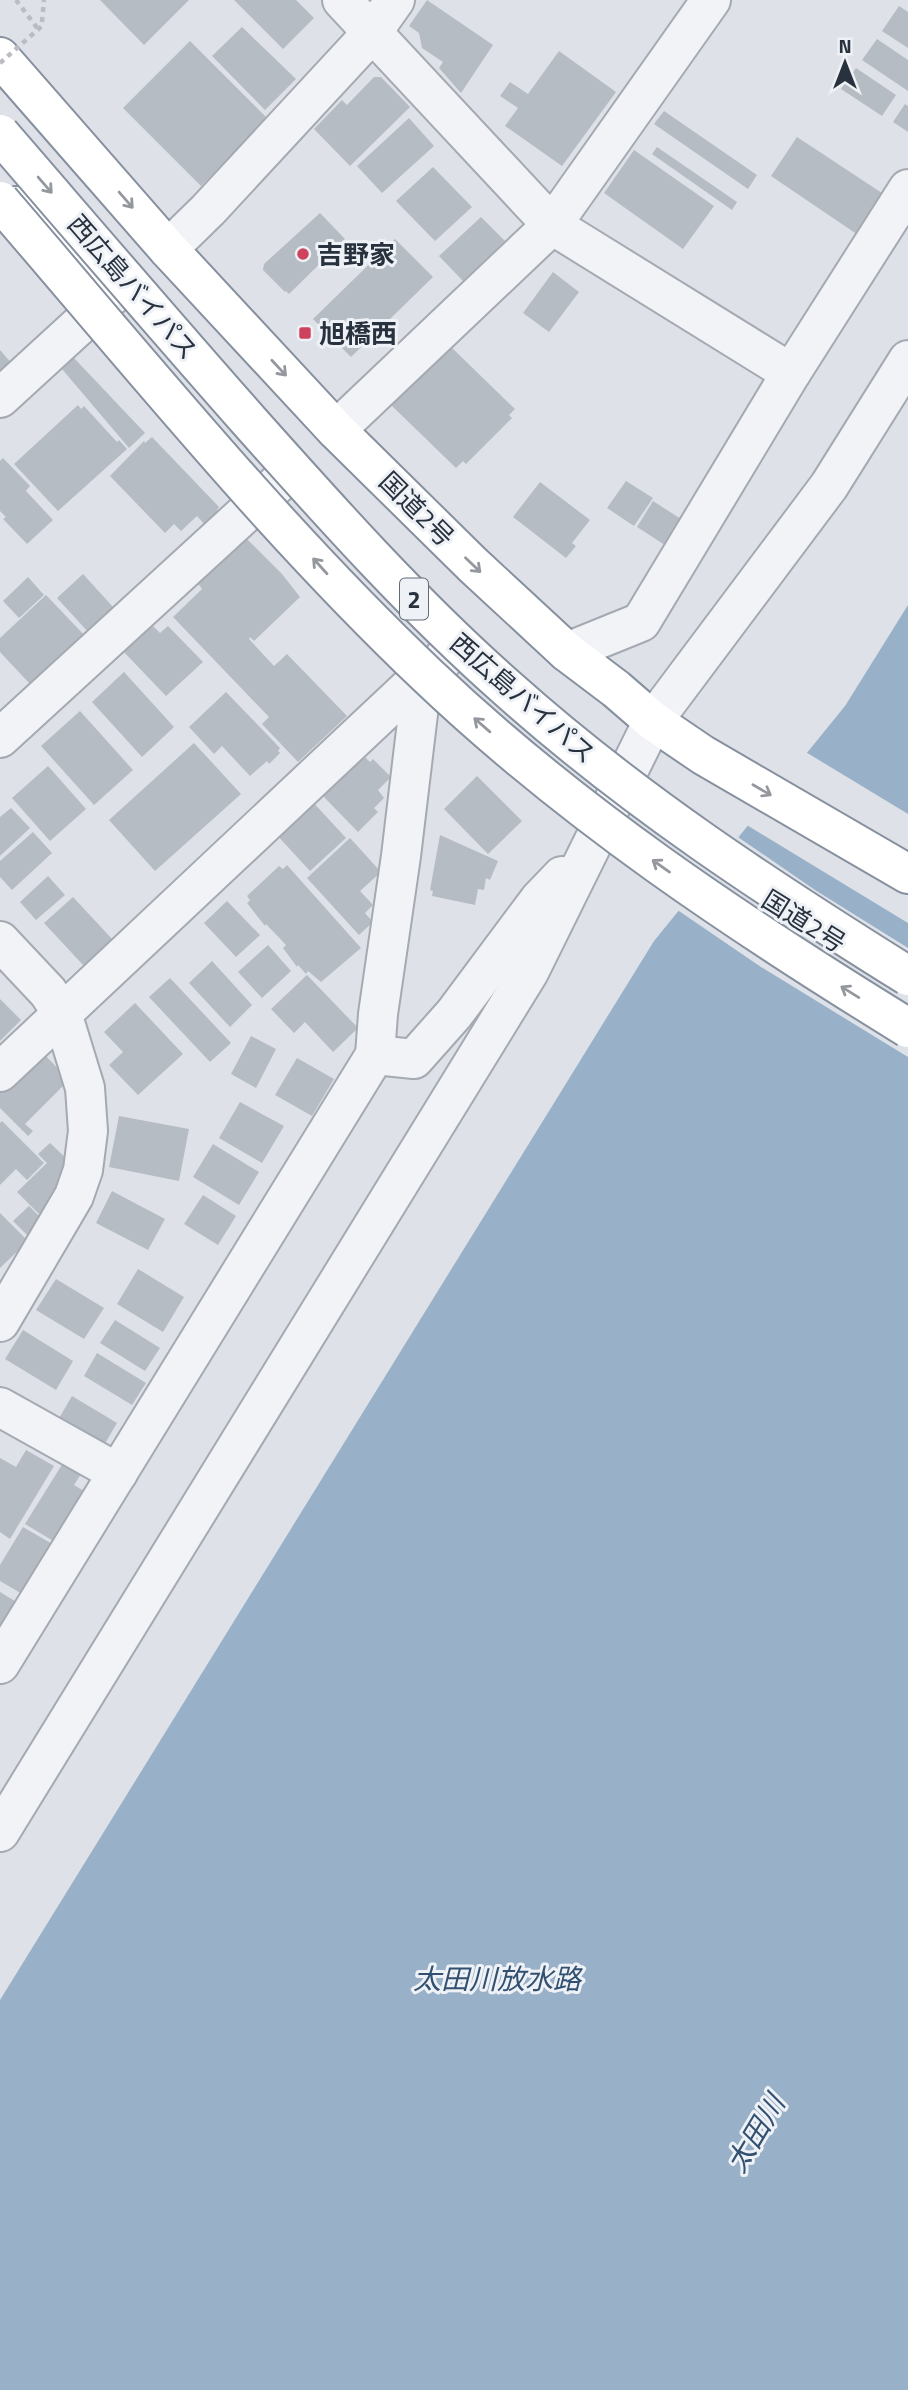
<svg xmlns="http://www.w3.org/2000/svg" width="908" height="2390" font-family="'Titillium Web','Noto Sans JP',sans-serif">
	<style>
		.water { fill: #99b1c8 }
		.pier { fill: #dee2e8 }
		.building { fill: #b6bcc4 }
		.lines { fill: none; stroke-linecap: round; stroke-linejoin: round }
		.minor-casing { stroke: #a4a9b2; stroke-width: 42 }
		.highway-casing { stroke: #86909e; stroke-width: 42 }
		.path { stroke: #b9bdc2; stroke-width: 4.5; stroke-dasharray: 5 5; stroke-linecap: butt }
		.minor { stroke: #f1f3f6; stroke-width: 38 }
		.highway { stroke: #fff; stroke-width: 38 }
		.highway-bridge-casing { stroke: #86909e; stroke-width: 42; stroke-linecap: butt }
		.path-bridge { stroke: #b9bdc2; stroke-width: 4.5; stroke-dasharray: 5 5; stroke-linecap: butt }
		.highway-bridge { stroke: #fff; stroke-width: 38 }
		.oneway { stroke: #94989e }
		.poi-dot { fill: #cd435d; stroke: #eef1f5; stroke-width: 2.5 }
		.labels { text-anchor: middle; dominant-baseline: central; stroke-width: 6; stroke-linejoin: round; paint-order: stroke }
		.shield { fill: #eef1f5; stroke: #636b75; stroke-width: 2 }
		.shield-label { font-size: 24px; font-weight: bold; fill: #28313e }
		.poi-label { font-size: 26px; font-weight: bold; fill: #28313e; stroke: #eef1f5; text-anchor: start }
		.street-label { font-size: 26px; fill: #28313e; stroke: #eef1f5 }
		.water-label { font-size: 28px; font-style: italic; fill: #325172; stroke: #eef1f5 }
	</style>
	<rect width="100%" height="100%" fill="#dee2e8"/>
	<polygon class="water" points="908,605 908,2390 0,2390 0,2000 654,941 845,706"/>
	<g class="pier">
		<polygon points="804,751 908,814 908,923 745,824"/>
		<polygon points="735,835 815,890 908,948 908,1057 761,967 676,909"/>
	</g>
	<g class="building">
		<polygon points="100,0 189,0 144,45"/>
		<polygon points="234,0 296,0 314,18 283,49"/>
		<polygon points="427,0 493,45 461,93 439,68 443,62 422,48 419,33 409,26"/>
		<polygon points="899,6 908,12 908,48 882,31"/>
		<polygon points="242,27 296,79 265,110 212,56"/>
		<polygon points="877,39 908,60 908,91 862,60"/>
		<polygon points="190,41 268,119 201,186 123,108"/>
		<polygon points="559,51 616,92 562,166 505,126 518,108 500,96 510,82 528,94"/>
		<polygon points="856,68 896,95 882,116 841,89"/>
		<polygon points="374,77 381,77 410,107 350,166 314,129 342,100 347,105"/>
		<polygon points="905,104 908,106 908,132 893,122"/>
		<polygon points="664,111 757,175 748,189 654,124"/>
		<polygon points="409,118 434,146 382,193 357,166"/>
		<polygon points="797,137 888,197 861,237 771,176"/>
		<polygon points="657,147 737,202 732,210 652,154"/>
		<polygon points="634,150 714,206 683,249 604,193"/>
		<polygon points="433,167 472,207 435,241 396,201"/>
		<polygon points="320,213 345,239 289,294 286,291 285,292 263,270 264,264"/>
		<polygon points="481,217 505,241 463,281 439,256"/>
		<polygon points="395,239 433,277 351,357 313,319"/>
		<polygon points="553,272 579,292 549,332 523,313"/>
		<polygon points="450,346 515,409 509,415 512,418 466,464 463,461 456,468 391,405 399,398 395,395"/>
		<polygon points="0,350 13,365 0,377"/>
		<polygon points="74,358 145,433 129,448 62,369"/>
		<polygon points="78,405 81,409 84,406 117,442 119,440 127,449 58,511 14,464"/>
		<polygon points="152,437 219,507 217,510 219,512 205,525 197,516 181,531 174,524 165,533 110,476 144,441 145,443"/>
		<polygon points="3,458 30,486 26,491 53,520 27,544 3,519 6,517 0,511 0,461"/>
		<polygon points="626,481 653,498 634,526 607,508"/>
		<polygon points="540,482 590,520 572,543 576,546 566,558 513,517"/>
		<polygon points="653,501 681,519 665,545 637,527"/>
		<polygon points="245,537 282,574 300,597 254,641 250,637 249,639 274,666 287,654 347,716 298,762 262,724 269,717 173,617 202,589 195,579"/>
		<polygon points="83,574 113,607 106,614 108,616 90,634 57,598"/>
		<polygon points="28,577 44,595 19,618 3,601"/>
		<polygon points="46,595 86,637 75,647 73,645 63,652 30,684 0,652 0,638"/>
		<polygon points="149,622 160,633 168,626 203,662 166,696 121,649"/>
		<polygon points="124,672 174,727 142,757 92,702"/>
		<polygon points="226,692 280,748 278,751 280,753 269,764 267,761 250,776 222,746 214,754 189,727"/>
		<polygon points="80,711 133,770 94,805 41,746"/>
		<polygon points="194,743 241,794 155,871 109,820"/>
		<polygon points="363,755 370,762 373,759 391,777 378,790 384,798 374,808 378,812 358,832 322,795"/>
		<polygon points="48,766 86,809 50,841 12,798"/>
		<polygon points="477,776 522,821 488,854 444,809"/>
		<polygon points="311,800 346,838 310,871 275,833"/>
		<polygon points="11,808 30,828 0,856 0,817"/>
		<polygon points="33,832 52,853 12,890 0,877 0,861"/>
		<polygon points="440,835 498,861 490,880 486,878 484,890 478,889 475,905 432,896 433,891 430,890"/>
		<polygon points="350,838 381,872 360,891 373,905 365,913 373,922 359,935 307,878"/>
		<polygon points="287,865 361,948 321,982 308,971 306,974 298,965 297,967 283,948 286,945 266,924 265,926 247,903 250,900 247,896 279,866 283,869"/>
		<polygon points="48,876 65,895 36,920 20,902"/>
		<polygon points="73,897 113,940 84,966 44,923"/>
		<polygon points="227,901 260,935 236,957 204,923"/>
		<polygon points="268,945 291,971 262,998 238,972"/>
		<polygon points="212,961 252,1005 230,1027 189,983"/>
		<polygon points="307,975 358,1028 333,1052 305,1022 294,1033 271,1009"/>
		<polygon points="170,978 231,1043 210,1062 149,997"/>
		<polygon points="0,999 21,1020 0,1041"/>
		<polygon points="135,1003 183,1054 138,1095 109,1065 123,1052 104,1032"/>
		<polygon points="251,1036 276,1049 256,1088 231,1074"/>
		<polygon points="42,1052 69,1080 25,1124 33,1131 28,1136 0,1108 0,1093"/>
		<polygon points="297,1058 334,1079 312,1116 275,1095"/>
		<polygon points="240,1102 284,1126 262,1163 219,1138"/>
		<polygon points="119,1116 189,1129 179,1181 109,1167"/>
		<polygon points="2,1121 44,1163 27,1180 16,1169 0,1185 0,1123"/>
		<polygon points="50,1143 69,1161 62,1168 67,1173 56,1185 62,1192 39,1214 17,1192 47,1163 38,1154"/>
		<polygon points="213,1144 259,1172 239,1205 193,1177"/>
		<polygon points="112,1191 165,1219 148,1250 96,1223"/>
		<polygon points="203,1195 236,1216 218,1245 184,1224"/>
		<polygon points="29,1206 44,1221 32,1240 13,1221"/>
		<polygon points="0,1213 28,1241 0,1268"/>
		<polygon points="138,1269 184,1297 163,1332 117,1304"/>
		<polygon points="56,1279 104,1308 84,1339 36,1310"/>
		<polygon points="115,1320 160,1348 145,1371 100,1343"/>
		<polygon points="23,1330 73,1361 56,1390 5,1359"/>
		<polygon points="97,1353 146,1383 132,1405 84,1376"/>
		<polygon points="72,1396 117,1423 103,1447 58,1420"/>
		<polygon points="26,1450 54,1466 10,1539 0,1532 0,1458 16,1467"/>
		<polygon points="63,1463 81,1474 74,1485 91,1495 60,1545 25,1524"/>
		<polygon points="23,1527 59,1548 29,1598 0,1581 0,1565"/>
		<polygon points="0,1592 23,1606 0,1634"/>
	</g>
	<g class="lines">
		<defs>
			<g id="minor">
				<polyline points="342,0 552,225 791,373"/>
				<polyline points="168,249 208,210 371,34 395,0"/>
				<polyline points="0,398 120,288"/>
				<polyline points="336,430 552,225 711,0"/>
				<polyline points="567,652 641,622 791,373 908,189"/>
				<polyline points="0,738 286,476"/>
				<polyline points="0,941 48,992 62,1013 85,1088 88,1131 83,1170 74,1196 0,1322"/>
				<polyline points="375,1055 414,1059 454,1014 539,900 562,876"/>
				<polyline points="0,1072 431,667"/>
				<polyline points="0,1407 118,1473"/>
				<polyline points="0,1664 375,1055 378,1014 401,856 420,697 450,648"/>
				<polyline points="0,1832 529,972 653,721 829,486 908,360"/>
			</g>
			<g id="highway">
				<polyline points="0,57 168,249 336,430 473,565 567,652 616,689 653,721 703,755 908,874"/>
				<polyline points="16,206 120,286"/>
			</g>
		</defs>
		<use href="#minor" class="minor-casing"/>
		<use href="#highway" class="highway-casing"/>
		<g class="path">
			<polyline points="16,0 38,29"/>
			<polyline points="42,22 44,0"/>
		</g>
		<use href="#minor" class="minor"/>
		<use href="#highway" class="highway"/>
		<defs>
			<g id="highway-bridge">
				<path d="M0,134C83,230 166,327 250,422C332,514 414,606 507,688C631,799 767,888 908,976"/>
				<path d="M0,201C138,361 275,531 428,676C573,814 739,924 908,1028"/>
			</g>
		</defs>
		<use href="#highway-bridge" class="highway-bridge-casing"/>
		<polyline class="path-bridge" points="0,63 42,26 42,22"/>
		<use href="#highway-bridge" class="highway-bridge"/>
	</g>
	<defs><path id="oneway-shaft" d="M-6 0H5M1.5-3L5.5 0L1.5 3" fill="none" stroke-width="1.6" stroke-linecap="round" stroke-linejoin="round" transform="scale(1.75)"/></defs>
	<g class="oneway">
		<use href="#oneway-shaft" transform="translate(45 185) rotate(49)"/>
		<use href="#oneway-shaft" transform="translate(126 200) rotate(49)"/>
		<use href="#oneway-shaft" transform="translate(279 368) rotate(47)"/>
		<use href="#oneway-shaft" transform="translate(473 565) rotate(44)"/>
		<use href="#oneway-shaft" transform="translate(320 566) rotate(-132)"/>
		<use href="#oneway-shaft" transform="translate(482 725) rotate(-139)"/>
		<use href="#oneway-shaft" transform="translate(762 790) rotate(30)"/>
		<use href="#oneway-shaft" transform="translate(661 866) rotate(-145)"/>
		<use href="#oneway-shaft" transform="translate(850 992) rotate(-148)"/>
	</g>
	<g class="poi-dot">
		<circle cx="303" cy="254" r="7"/>
		<rect x="298" y="326" width="14" height="14" rx="3.5"/>
	</g>
	<g class="labels">
		<rect class="shield" x="400" y="578.5" width="28" height="41" rx="5"/>
		<g class="shield-label">
			<text x="414" y="599">2</text>
		</g>
		<g class="poi-label">
			<text x="317" y="254">吉野家</text>
			<text x="319" y="333">旭橋西</text>
		</g>
		<g class="street-label">
			<text transform="translate(133 287) rotate(49)">西広島バイパス</text>
			<text transform="translate(417 509) rotate(45)">国道2号</text>
			<text transform="translate(523 698) rotate(41)">西広島バイパス</text>
			<text transform="translate(804 921) rotate(32)">国道2号</text>
		</g>
		<g class="water-label">
			<text x="497" y="1978">太田川放水路</text>
			<text transform="translate(755 2133) rotate(-59)">太田川</text>
		</g>
	</g>
	<g transform="translate(845 63)" stroke="#eef1f5" stroke-width="5" paint-order="stroke">
	<path d="M0-5L12 26L0 18L-12 26Z" fill="#28313e"/>
	<text y="-10" font-size="19" font-weight="bold" text-anchor="middle" fill="#28313e">N</text>
	</g>
</svg>
